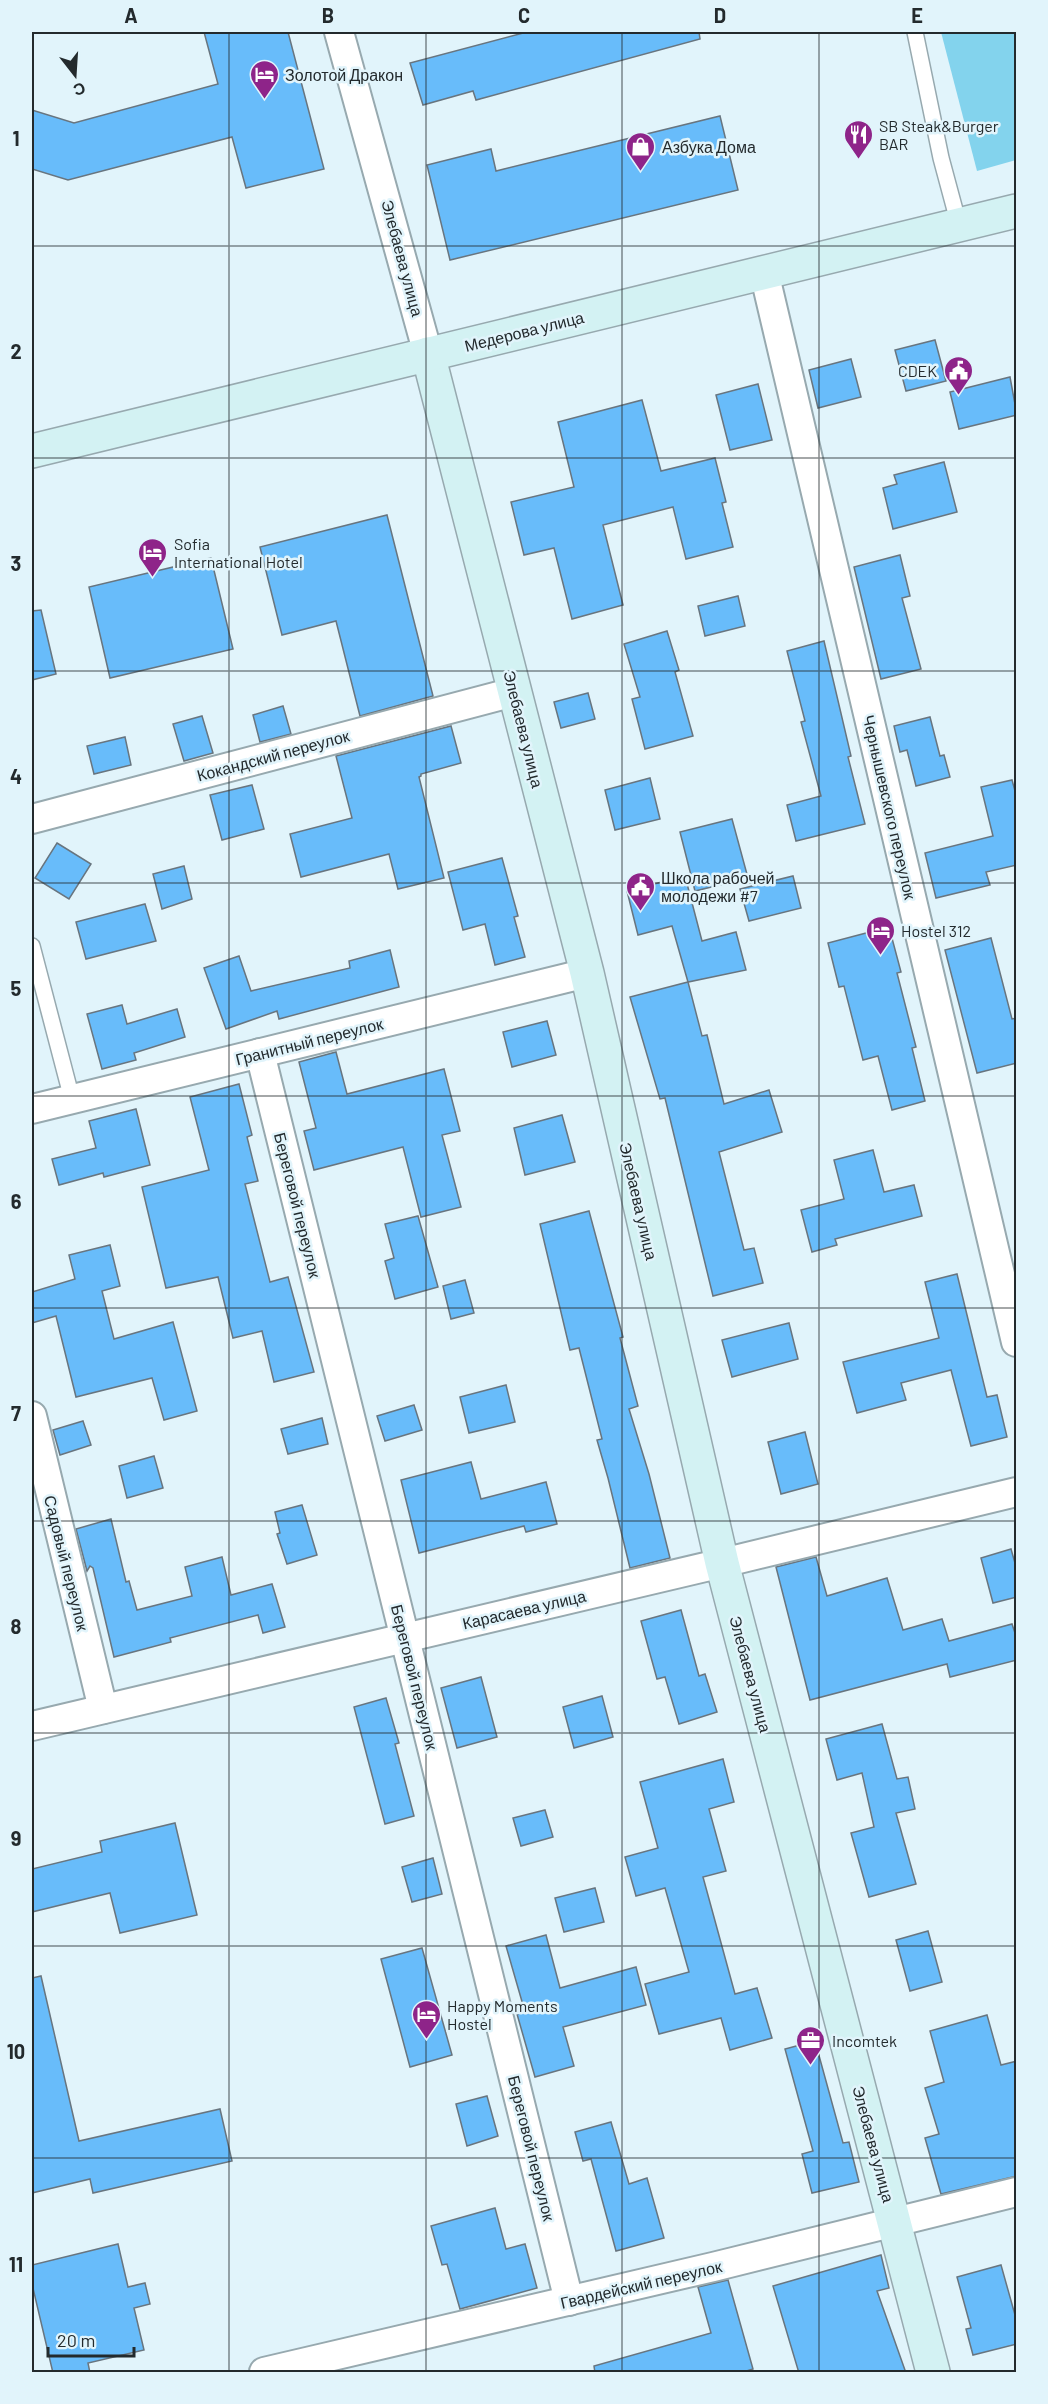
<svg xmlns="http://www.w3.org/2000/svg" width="1048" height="2404" font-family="Barlow,sans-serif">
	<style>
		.green { fill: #83d3ed }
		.building { fill: #68bcfa; stroke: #68757f; stroke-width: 1.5 }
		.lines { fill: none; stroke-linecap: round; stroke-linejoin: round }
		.lane-casing { stroke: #97a9af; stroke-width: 18 }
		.street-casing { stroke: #97a9af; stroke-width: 32 }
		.secondary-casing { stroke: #97a9af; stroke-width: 36 }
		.lane { stroke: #fff; stroke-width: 15 }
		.street { stroke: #fff; stroke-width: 28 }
		.secondary { stroke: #d3f2f3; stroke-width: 33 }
		.grid { fill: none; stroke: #232a2d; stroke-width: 1.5; stroke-opacity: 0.55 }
		.labels { text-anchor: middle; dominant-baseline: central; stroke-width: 5; stroke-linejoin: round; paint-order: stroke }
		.poi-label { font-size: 16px; fill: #232a2d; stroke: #e1f4fb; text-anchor: start }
		.street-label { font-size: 16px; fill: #232a2d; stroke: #e1f4fb }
		.neatline { fill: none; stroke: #232a2d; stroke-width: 2 }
		.grid-label { font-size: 20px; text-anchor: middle; font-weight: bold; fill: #232a2d }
	</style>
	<rect width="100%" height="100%" fill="#e1f4fb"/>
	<polygon class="green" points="941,32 1016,32 1016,160 977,171"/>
	<g class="building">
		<polygon points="204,32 288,32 324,169 246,188 232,137 68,180 32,169 32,110 74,123 218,84"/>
		<polygon points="527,32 699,32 700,39 476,100 473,91 423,105 410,63"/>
		<polygon points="720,116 738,190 450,260 427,165 491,149 496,171"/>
		<polygon points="935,340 946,381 906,391 895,350"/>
		<polygon points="851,359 861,397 818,408 809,370"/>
		<polygon points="1010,377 1017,415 959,429 950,392"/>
		<polygon points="758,384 772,440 730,450 716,395"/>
		<polygon points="642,400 661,471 715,458 726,502 722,503 733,547 686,559 673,507 603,525 623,605 572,619 554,548 524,555 511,502 574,487 558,422"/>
		<polygon points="944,462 957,512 893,529 883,488 897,484 894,475"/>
		<polygon points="387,515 433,696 360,716 336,621 282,635 260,547"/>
		<polygon points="900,555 910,596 902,598 921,669 881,679 854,567"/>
		<polygon points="211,558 233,649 110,678 89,587"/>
		<polygon points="738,596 745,626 705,636 698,606"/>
		<polygon points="41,610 56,674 32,680 32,611"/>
		<polygon points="667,631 679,670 675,672 693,736 645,749 632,699 640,697 624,644"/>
		<polygon points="824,641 851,756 848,757 865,824 796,841 787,805 821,796 801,722 805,721 787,651"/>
		<polygon points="588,693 595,719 561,728 554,702"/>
		<polygon points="283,706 291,734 260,742 253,715"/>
		<polygon points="202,716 213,753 184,761 173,724"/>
		<polygon points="930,717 940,756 944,755 950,777 916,786 907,750 900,752 894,726"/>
		<polygon points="451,726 461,763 421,774 421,776 419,777 444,878 398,889 389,854 301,877 290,834 352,818 336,756"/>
		<polygon points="125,737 131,765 94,774 87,746"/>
		<polygon points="650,778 660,819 615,830 605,790"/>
		<polygon points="1012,780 1017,798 1017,865 986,872 990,885 936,898 925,853 993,836 981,787"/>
		<polygon points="252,785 264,829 222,840 210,795"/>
		<polygon points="732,819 748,878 695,891 680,832"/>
		<polygon points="57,843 91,864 69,899 35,878"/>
		<polygon points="502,858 518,916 514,917 525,957 495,965 485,924 463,930 448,872"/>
		<polygon points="184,866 192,899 162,909 153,874"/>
		<polygon points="685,876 702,941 736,932 746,970 688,982 672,926 638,935 627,891"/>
		<polygon points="793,876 801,908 749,921 740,889"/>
		<polygon points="145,904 156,941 86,959 76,922"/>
		<polygon points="889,927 901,972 897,973 916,1047 912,1048 925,1101 892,1110 878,1056 863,1060 844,986 839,987 828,943"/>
		<polygon points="991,938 1012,1019 1017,1018 1017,1063 977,1073 945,950"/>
		<polygon points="390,950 399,987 279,1019 277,1011 226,1029 204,968 239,956 251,991 350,968 349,961"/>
		<polygon points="688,982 702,1036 707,1035 724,1104 769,1090 782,1132 719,1152 744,1250 754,1248 763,1283 713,1296 665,1098 660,1099 630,997"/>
		<polygon points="122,1005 127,1024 177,1009 185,1037 134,1053 136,1060 102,1069 87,1014"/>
		<polygon points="547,1021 556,1055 512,1067 503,1032"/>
		<polygon points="336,1052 347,1094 444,1069 460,1131 442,1135 461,1207 421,1217 403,1147 314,1170 304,1131 316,1128 299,1062"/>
		<polygon points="239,1084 252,1135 247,1137 258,1181 245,1184 270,1282 288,1277 314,1372 274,1382 262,1331 233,1338 218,1277 166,1288 142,1187 209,1170 190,1097"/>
		<polygon points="136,1109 150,1165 104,1177 103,1173 59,1185 52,1159 96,1148 89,1121"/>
		<polygon points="562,1115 575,1162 525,1175 514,1128"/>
		<polygon points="873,1150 884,1192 914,1185 922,1216 835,1239 837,1245 812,1252 801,1210 844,1199 834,1160"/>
		<polygon points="589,1211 623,1337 620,1338 638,1406 629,1409 649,1474 670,1558 630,1568 608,1478 597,1440 602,1439 579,1348 570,1350 540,1224"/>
		<polygon points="418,1216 438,1287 395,1299 385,1261 394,1258 385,1224"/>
		<polygon points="110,1245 120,1286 102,1291 114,1339 173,1322 197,1411 164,1420 152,1378 76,1397 56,1316 32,1323 32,1292 75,1279 69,1255"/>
		<polygon points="957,1274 987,1397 997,1395 1007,1437 971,1446 951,1370 901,1383 906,1400 857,1413 843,1362 939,1338 925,1282"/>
		<polygon points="465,1280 474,1313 451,1319 443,1286"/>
		<polygon points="789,1323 798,1359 732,1377 722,1340"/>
		<polygon points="506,1385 515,1422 469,1433 460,1397"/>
		<polygon points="414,1405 422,1430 385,1441 377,1416"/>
		<polygon points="322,1418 328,1444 288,1454 281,1429"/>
		<polygon points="83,1421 91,1445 60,1455 53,1430"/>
		<polygon points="805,1432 818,1484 781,1494 768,1442"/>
		<polygon points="154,1456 163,1488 127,1498 119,1466"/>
		<polygon points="471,1462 481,1499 546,1482 557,1524 526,1532 524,1526 419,1553 401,1480"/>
		<polygon points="302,1505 317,1555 287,1564 277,1534 280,1533 275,1512"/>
		<polygon points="111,1519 126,1582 129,1581 137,1610 192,1596 185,1567 222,1557 231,1595 272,1584 285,1627 263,1633 258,1615 170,1638 171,1642 114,1657 93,1568 90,1566 87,1571 76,1529"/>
		<polygon points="1011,1549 1017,1570 1017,1597 993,1603 981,1558"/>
		<polygon points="816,1557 827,1596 887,1578 903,1630 942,1619 949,1641 1012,1624 1017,1639 1017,1660 950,1677 947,1664 810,1700 776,1567"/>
		<polygon points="681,1610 699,1676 705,1674 717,1712 679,1724 665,1677 657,1679 641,1621"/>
		<polygon points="481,1677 497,1737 457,1748 441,1688"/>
		<polygon points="602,1696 613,1737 574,1748 563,1707"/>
		<polygon points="386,1698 399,1743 395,1744 414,1816 385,1824 354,1707"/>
		<polygon points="882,1724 897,1779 908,1777 915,1809 896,1813 916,1884 869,1897 851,1833 874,1827 862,1773 837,1780 826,1739"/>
		<polygon points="723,1759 734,1802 709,1809 726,1871 703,1877 735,1994 757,1988 772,2038 730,2050 721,2018 659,2034 645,1984 689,1972 665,1888 636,1896 625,1857 658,1848 640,1782"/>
		<polygon points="545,1810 553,1837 521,1846 513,1818"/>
		<polygon points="175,1823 197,1915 120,1933 110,1893 32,1912 32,1869 102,1852 100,1841"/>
		<polygon points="433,1858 442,1894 412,1902 402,1867"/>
		<polygon points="595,1888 604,1922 564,1932 555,1898"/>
		<polygon points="928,1931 942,1982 910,1991 896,1940"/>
		<polygon points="546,1935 560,1988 636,1967 646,2005 563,2027 574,2066 535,2077 517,2014 525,2012 506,1946"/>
		<polygon points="422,1948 452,2055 410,2067 381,1959"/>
		<polygon points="41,1976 79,2141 220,2109 232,2161 93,2193 90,2179 32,2193 32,1978"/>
		<polygon points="987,2015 1001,2065 1017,2061 1017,2176 941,2194 925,2138 939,2134 925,2088 944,2082 930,2031"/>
		<polygon points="815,2041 843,2143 849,2142 859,2182 812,2193 802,2154 813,2151 785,2049"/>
		<polygon points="487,2096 498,2136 467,2146 456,2104"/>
		<polygon points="611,2122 629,2184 647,2178 664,2238 616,2251 591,2159 583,2161 575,2132"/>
		<polygon points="495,2208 506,2249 525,2244 537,2288 460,2309 447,2264 442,2265 431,2226"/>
		<polygon points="118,2244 128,2287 145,2283 150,2304 134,2308 144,2350 88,2363 90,2373 53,2373 32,2284 32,2265"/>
		<polygon points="881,2255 889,2288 877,2291 906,2373 799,2373 773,2286"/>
		<polygon points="1001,2265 1017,2322 1017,2344 973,2355 966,2329 971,2328 957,2277"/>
		<polygon points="728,2280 753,2369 740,2373 595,2373 594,2366 711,2333 698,2287"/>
	</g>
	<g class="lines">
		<defs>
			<g id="lane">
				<polyline points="915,32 941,158 959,225"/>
				<polyline points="32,946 72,1099"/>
			</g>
			<g id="street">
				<polyline points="339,32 428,354"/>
				<polyline points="764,272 1016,1342"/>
				<polyline points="32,819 514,692"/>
				<polyline points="260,1053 569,2301"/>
				<polyline points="32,1109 587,973"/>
				<polyline points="32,1416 103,1709"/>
				<polyline points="32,1726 722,1563 1016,1492"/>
				<polyline points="264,2372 713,2267 1016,2192"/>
			</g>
			<g id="secondary">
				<polyline points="428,354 587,973 722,1563 933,2372"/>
				<polyline points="32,451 1016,211"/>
			</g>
		</defs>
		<use href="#lane" class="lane-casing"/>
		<use href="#street" class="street-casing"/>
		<use href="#secondary" class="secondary-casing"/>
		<use href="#lane" class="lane"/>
		<use href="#street" class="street"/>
		<use href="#secondary" class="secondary"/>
	</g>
	<path class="grid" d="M229,32V2372M426,32V2372M622,32V2372M819,32V2372M32,246H1016M32,458H1016M32,671H1016M32,883H1016M32,1096H1016M32,1308H1016M32,1521H1016M32,1733H1016M32,1946H1016M32,2158H1016"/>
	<defs>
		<symbol id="hotel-pin" viewBox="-11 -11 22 30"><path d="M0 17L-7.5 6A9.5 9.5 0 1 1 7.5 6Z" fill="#8e2489" stroke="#e1f4fb"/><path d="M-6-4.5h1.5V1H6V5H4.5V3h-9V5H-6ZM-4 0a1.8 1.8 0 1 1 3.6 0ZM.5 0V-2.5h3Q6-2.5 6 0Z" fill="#fff"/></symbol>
		<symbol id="restaurant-pin" viewBox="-11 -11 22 30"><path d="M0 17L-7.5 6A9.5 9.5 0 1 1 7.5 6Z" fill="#8e2489" stroke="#e1f4fb"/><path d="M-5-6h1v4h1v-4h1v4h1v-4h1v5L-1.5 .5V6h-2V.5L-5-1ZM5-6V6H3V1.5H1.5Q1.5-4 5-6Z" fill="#fff"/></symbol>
		<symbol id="shop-pin" viewBox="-11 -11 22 30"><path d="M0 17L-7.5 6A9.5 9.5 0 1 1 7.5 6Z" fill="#8e2489" stroke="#e1f4fb"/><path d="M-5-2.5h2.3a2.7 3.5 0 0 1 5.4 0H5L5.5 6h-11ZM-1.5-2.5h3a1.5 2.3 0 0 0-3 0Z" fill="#fff"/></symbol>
		<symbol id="civic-pin" viewBox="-11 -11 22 30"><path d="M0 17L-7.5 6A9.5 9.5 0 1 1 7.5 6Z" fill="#8e2489" stroke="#e1f4fb"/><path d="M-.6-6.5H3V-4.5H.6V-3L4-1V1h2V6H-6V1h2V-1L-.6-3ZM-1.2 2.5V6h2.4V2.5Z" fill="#fff"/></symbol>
		<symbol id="office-pin" viewBox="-11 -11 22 30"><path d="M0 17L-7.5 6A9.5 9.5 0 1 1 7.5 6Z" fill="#8e2489" stroke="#e1f4fb"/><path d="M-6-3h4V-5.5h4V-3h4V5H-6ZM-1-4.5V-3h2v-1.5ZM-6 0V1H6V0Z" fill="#fff"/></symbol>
	</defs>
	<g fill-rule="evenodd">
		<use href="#hotel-pin" x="248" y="58" width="33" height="45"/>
		<use href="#restaurant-pin" x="842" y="118" width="33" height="45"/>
		<use href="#shop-pin" x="624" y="130" width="33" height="45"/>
		<use href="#civic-pin" x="942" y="354" width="33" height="45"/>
		<use href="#hotel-pin" x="136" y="536" width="33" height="45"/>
		<use href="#civic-pin" x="624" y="870" width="33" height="45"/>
		<use href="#hotel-pin" x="864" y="914" width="33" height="45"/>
		<use href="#hotel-pin" x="410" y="1998" width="33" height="45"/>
		<use href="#office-pin" x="794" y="2024" width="33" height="45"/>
	</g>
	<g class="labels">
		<g class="poi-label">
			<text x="285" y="74">Золотой Дракон</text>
			<text x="879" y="125">SB Steak&amp;Burger<tspan x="879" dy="18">BAR</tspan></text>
			<text x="662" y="146">Азбука Дома</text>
			<text x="937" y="370" text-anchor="end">CDEK</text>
			<text x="174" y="543">Sofia<tspan x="174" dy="18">International Hotel</tspan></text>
			<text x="661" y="877">Школа рабочей<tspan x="661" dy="18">молодежи #7</tspan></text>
			<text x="901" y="930">Hostel 312</text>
			<text x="447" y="2005">Happy Moments<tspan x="447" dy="18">Hostel</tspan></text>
			<text x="832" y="2040">Incomtek</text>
		</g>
		<g class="street-label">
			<text transform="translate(403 258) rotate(75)">Элебаева улица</text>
			<text transform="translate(524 331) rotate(-14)">Медерова улица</text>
			<text transform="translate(524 729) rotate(76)">Элебаева улица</text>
			<text transform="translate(273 755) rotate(-15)">Кокандский переулок</text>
			<text transform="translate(890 807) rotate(77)">Чернышевского переулок</text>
			<text transform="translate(309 1041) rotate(-14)">Гранитный переулок</text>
			<text transform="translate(639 1201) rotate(77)">Элебаева улица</text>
			<text transform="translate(298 1205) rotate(76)">Береговой переулок</text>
			<text transform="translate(67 1563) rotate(76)">Садовый переулок</text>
			<text transform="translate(524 1609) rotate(-13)">Карасаева улица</text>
			<text transform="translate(751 1674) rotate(75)">Элебаева улица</text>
			<text transform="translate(415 1677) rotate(76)">Береговой переулок</text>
			<text transform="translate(874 2144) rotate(75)">Элебаева улица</text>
			<text transform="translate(532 2148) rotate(76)">Береговой переулок</text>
			<text transform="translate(641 2284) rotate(-13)">Гвардейский переулок</text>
		</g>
	</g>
	<rect width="1048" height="2404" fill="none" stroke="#e1f4fb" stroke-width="66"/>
	<g transform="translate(75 75) rotate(163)" stroke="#e1f4fb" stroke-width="4.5" paint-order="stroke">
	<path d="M0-4.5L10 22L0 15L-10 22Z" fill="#232a2d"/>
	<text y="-9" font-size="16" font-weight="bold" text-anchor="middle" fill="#232a2d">С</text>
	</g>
	<path d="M48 2347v9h86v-9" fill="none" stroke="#232a2d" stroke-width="3"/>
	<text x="57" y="2347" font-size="18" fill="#232a2d" stroke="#e1f4fb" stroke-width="4.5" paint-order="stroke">20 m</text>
	<rect x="33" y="33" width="982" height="2338" class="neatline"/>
	<g class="grid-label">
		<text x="131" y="23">A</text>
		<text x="328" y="23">B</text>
		<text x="524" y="23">C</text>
		<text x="720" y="23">D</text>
		<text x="917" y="23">E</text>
		<text x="16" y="146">1</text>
		<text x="16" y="359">2</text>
		<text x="16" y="571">3</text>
		<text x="16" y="784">4</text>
		<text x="16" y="996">5</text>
		<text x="16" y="1209">6</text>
		<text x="16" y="1421">7</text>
		<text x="16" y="1634">8</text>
		<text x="16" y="1846">9</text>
		<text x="16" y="2059">10</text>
		<text x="16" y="2272">11</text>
	</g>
</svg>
